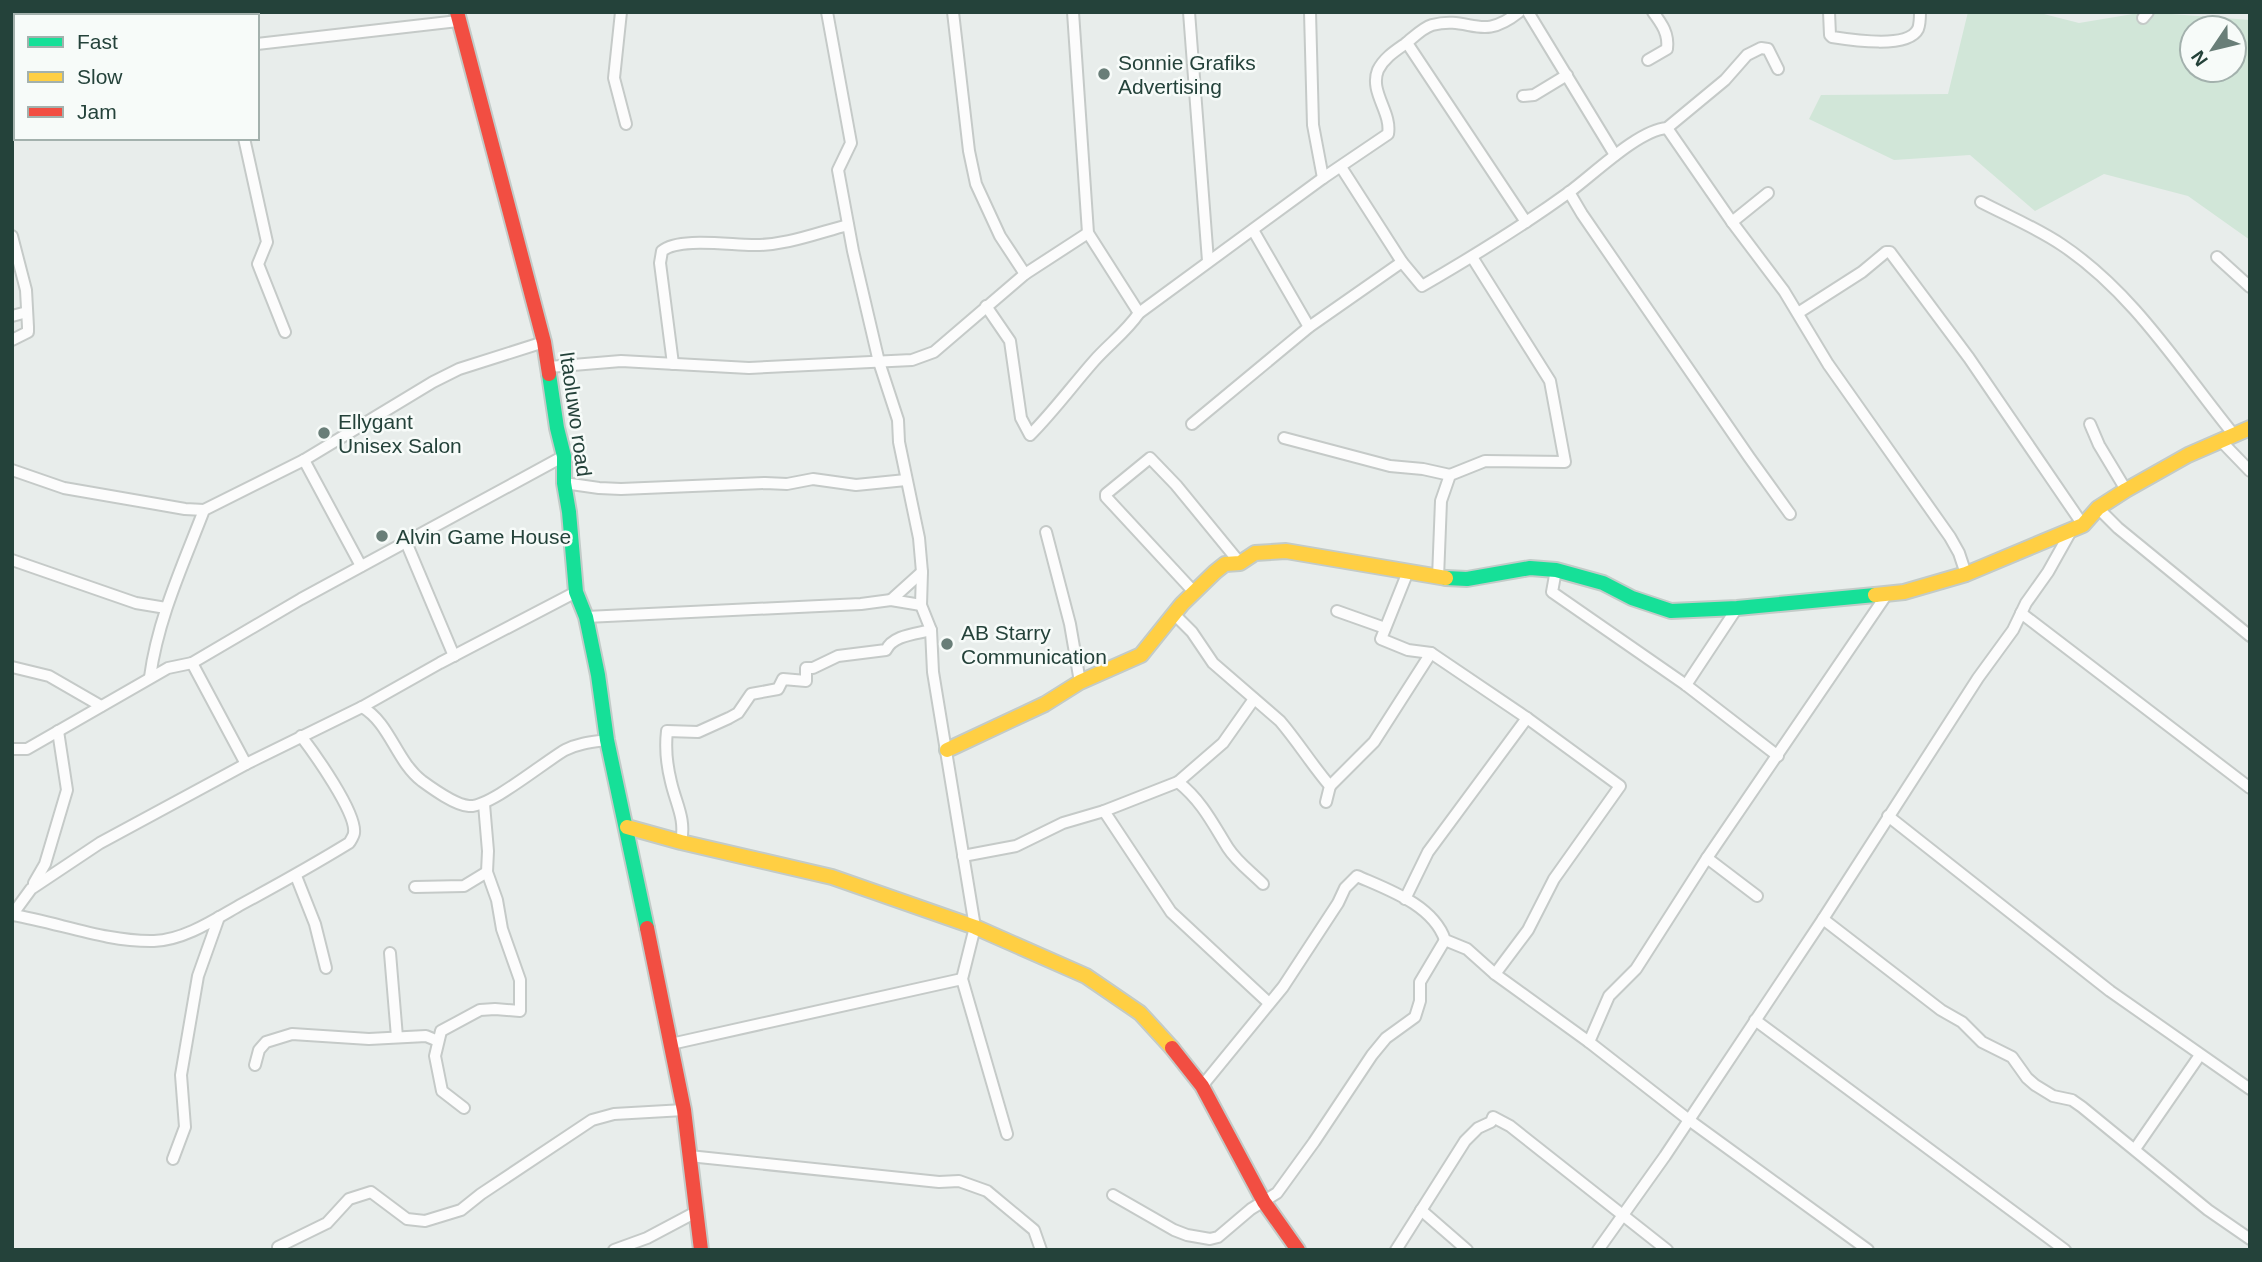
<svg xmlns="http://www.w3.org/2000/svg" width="2262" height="1262" font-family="Arial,sans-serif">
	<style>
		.green { fill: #d1e6d8; fill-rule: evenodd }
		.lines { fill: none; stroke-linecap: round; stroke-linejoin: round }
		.street-casing { stroke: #c5cac8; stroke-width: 14 }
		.fast-casing { stroke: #c3cbc8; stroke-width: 18 }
		.slow-casing { stroke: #c3cbc8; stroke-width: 18 }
		.jam-casing { stroke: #c3cbc8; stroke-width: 18 }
		.street { stroke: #fcfcfc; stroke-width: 10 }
		.fast { stroke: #16e098; stroke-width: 14 }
		.slow { stroke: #ffcf43; stroke-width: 14 }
		.jam { stroke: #f24e42; stroke-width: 14 }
		.poi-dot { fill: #697e78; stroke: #f7fbf9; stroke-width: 2.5 }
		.labels { text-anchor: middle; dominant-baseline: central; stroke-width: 5; stroke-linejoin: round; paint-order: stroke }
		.poi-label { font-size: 21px; fill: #24423a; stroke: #f7fbf9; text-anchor: start }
		.street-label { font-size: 21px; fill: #24423a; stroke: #f7fbf9 }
	</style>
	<rect width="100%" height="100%" fill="#e8edeb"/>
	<path class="green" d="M1968,12H2036L2079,23L2145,12L2250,20V240L2188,196L2104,174L2035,211L1970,155L1894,160L1809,119L1821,95L1948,94ZM2192,28H2234V70H2192Z"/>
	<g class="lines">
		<defs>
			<g id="street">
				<polyline points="621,12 614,78 626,124"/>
				<polyline points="827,12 851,143 838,170 853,251 879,362 898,420 899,442 919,538 922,572 921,605 931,630 933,672 975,927 962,979 1007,1134"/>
				<polyline points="953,12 969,151 976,184 1000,236 1025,274"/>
				<polyline points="1073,12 1088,233 1139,313"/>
				<polyline points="1189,12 1208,261"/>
				<polyline points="1310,12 1313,125 1323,178"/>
				<polyline points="1528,12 1615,155"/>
				<path d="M1829,12L1830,35L1832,37C1851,40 1908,49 1918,29C1920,24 1920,17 1920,12"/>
				<polyline points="2143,18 2148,12"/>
				<polyline points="1407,43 1526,222"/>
				<polyline points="257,44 458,21"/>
				<path d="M1648,60L1667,49C1669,34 1662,24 1653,12"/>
				<polyline points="12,75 16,74"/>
				<polyline points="1523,96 1534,95 1567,75"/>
				<polyline points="1667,128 1732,222 1784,291 1828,364 1950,537 1959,553 1966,574"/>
				<polyline points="244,138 267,242 258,264 285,332"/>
				<path d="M1341,167L1402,262L1422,286C1472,257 1521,227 1568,193C1593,175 1638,130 1667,128L1725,80L1747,55L1761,48L1768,49L1778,69"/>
				<polyline points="1569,192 1582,214 1749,457 1790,514"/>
				<path d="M1981,202C2008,216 2037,228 2062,245C2134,293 2181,370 2234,435"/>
				<polyline points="1732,222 1768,193"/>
				<polyline points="1253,230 1309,327"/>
				<polyline points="12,236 26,290 28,327 28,332 12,340"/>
				<polyline points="2217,257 2250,287"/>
				<path d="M986,306L1010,341L1021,418L1030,435C1053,412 1072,386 1094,361C1109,344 1126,332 1139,313L1323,178L1388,134C1392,112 1369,92 1378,70C1384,58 1395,51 1405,44C1413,38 1422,28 1432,25C1471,15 1480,43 1519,12"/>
				<polyline points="1798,313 1862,272 1886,252 1890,252 1969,358 2083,525"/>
				<polyline points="12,316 27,312"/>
				<path d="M673,364L660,263L662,251C678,237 730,245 752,245C785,246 817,233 848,225"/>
				<polyline points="549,367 621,361 749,368 912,360 934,352 1025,274 1088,233"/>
				<polyline points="1192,424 1309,327 1402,262"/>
				<polyline points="2090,424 2099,445 2126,490"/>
				<polyline points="1284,438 1390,466 1423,469 1450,475"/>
				<polyline points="2221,441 2250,471"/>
				<polyline points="304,460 361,566"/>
				<polyline points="12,470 64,488 185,509 204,510"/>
				<polyline points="564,483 599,488 621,489 765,483 787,484 813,479 856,485 906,480"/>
				<polyline points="2098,508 2118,528 2250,636"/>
				<polyline points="1046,532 1070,624 1080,682"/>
				<polyline points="406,542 454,656"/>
				<polyline points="12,560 136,603 166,608"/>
				<polyline points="1556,570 1552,592 1686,685 1778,756"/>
				<polyline points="1407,574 1381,639 1408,650 1431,653 1527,718 1620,786 1554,879 1528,930 1495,974"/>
				<polyline points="1438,578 1441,501 1450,475 1485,461 1565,462 1550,381 1472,257"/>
				<polyline points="1194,592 1106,497 1106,494 1150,458 1176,485 1240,563"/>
				<polyline points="891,600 922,572"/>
				<polyline points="1337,611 1385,628"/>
				<polyline points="2021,613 2250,788"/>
				<path d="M1174,614L1192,632L1213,663L1280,721C1298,742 1312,765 1330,786L1326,802"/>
				<polyline points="586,617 861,604 891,600 921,605"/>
				<polyline points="192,663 246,764"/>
				<polyline points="12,667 49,676 101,706"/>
				<path d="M150,677C158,618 183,565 204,510L304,460L433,382L459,369L544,342"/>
				<polyline points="1686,685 1737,608"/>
				<path d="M362,707C390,723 396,761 422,781C433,789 455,805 469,806C489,808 544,762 565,750C579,743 592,742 607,740"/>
				<polyline points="12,749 27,749 168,668 192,663 301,599 564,456"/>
				<path d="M1178,782C1202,801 1213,824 1228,848C1237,862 1251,872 1263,884"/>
				<polyline points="1330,786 1374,742 1431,653"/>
				<polyline points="1104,811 1171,912 1269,1003"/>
				<polyline points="1888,816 2110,991 2250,1089"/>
				<path d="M681,842C686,819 676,804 671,782C667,766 665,748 667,731L698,732L729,718L738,713L751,694L778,689L783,679L806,681V668H813L838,656L886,650C893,635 916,634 931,630"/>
				<polyline points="963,856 1016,846 1063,823 1104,811 1178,782 1223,743 1254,699"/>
				<polyline points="1707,858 1887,594"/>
				<polyline points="296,876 315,924 326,968"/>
				<polyline points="34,883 45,864 67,790 58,731"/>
				<polyline points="415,887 464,886 487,872"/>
				<polyline points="1405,899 1428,852 1527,718"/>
				<polyline points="12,915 31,889 100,843 246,764 362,707 440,663 576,592"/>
				<path d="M13,915C60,923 106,942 154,941C185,940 217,918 242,904C279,884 313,865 349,843C350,842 354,835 354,833C357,813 314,753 301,736"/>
				<polyline points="1823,919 1941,1010 1962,1022 1982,1042 2012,1057 2027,1078 2035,1085 2053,1096 2072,1100 2082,1107 2208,1210 2250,1239"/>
				<polyline points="390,953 397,1037"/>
				<polyline points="1755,1020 2065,1250"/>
				<polyline points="1589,1042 1609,996 1636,969 1707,858 1757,896"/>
				<polyline points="671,1044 962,979"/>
				<polyline points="255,1065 259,1050 266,1042 292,1034 369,1039 426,1036 438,1041"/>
				<path d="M1202,1086L1283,987L1338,903L1345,888L1357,876C1389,890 1433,905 1445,940L1467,949L1495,974L1589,1042L1689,1120L1868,1250"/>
				<polyline points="464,1108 442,1091 435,1056 441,1031 480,1010 495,1009 520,1011 520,980 502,929 497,900 487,872 488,851 484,804"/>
				<polyline points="2135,1149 2200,1055"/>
				<polyline points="689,1156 939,1182 959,1181 987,1191 1034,1230 1041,1250"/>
				<polyline points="173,1159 185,1127 181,1075 198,976 219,917"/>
				<polyline points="1113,1195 1174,1230 1187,1235 1210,1239 1218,1237 1251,1209 1277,1193 1314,1142 1372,1055 1386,1038 1415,1017 1420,1001 1420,982 1445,940"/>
				<polyline points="1421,1210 1467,1250"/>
				<polyline points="278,1247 327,1223 349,1199 371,1192 407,1219 425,1221 461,1210 481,1194 592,1120 614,1114 684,1110"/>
				<polyline points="614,1250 647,1238 696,1212"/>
				<polyline points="1396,1250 1465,1141 1478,1128 1491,1122 1493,1117 1510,1126 1667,1250"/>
				<polyline points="1598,1250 1665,1156 1823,919 1978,678 2013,630 2026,603 2048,572 2071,531"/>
			</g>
			<g id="fast">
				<polyline points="549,374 557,428 564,456 564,483 569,512 576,592 586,617 598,675 607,740 647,928"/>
				<polyline points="1446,578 1467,579 1530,568 1556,570 1603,583 1632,598 1671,611 1737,608 1875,595"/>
			</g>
			<g id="slow">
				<polyline points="1875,595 1904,592 1966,574 2083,525 2098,508 2126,490 2188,455 2250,428"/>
				<polyline points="947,750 1045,704 1080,682 1141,655 1182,604 1215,572 1225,564 1240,563 1255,553 1286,551 1446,578"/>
				<polyline points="627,827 681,842 832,877 975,927 1086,976 1140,1013 1172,1048"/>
			</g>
			<g id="jam">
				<polyline points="457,12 544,342 549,374"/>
				<polyline points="647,928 684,1110 701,1250"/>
				<polyline points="1172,1048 1202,1086 1264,1202 1298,1250"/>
			</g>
		</defs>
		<use href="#street" class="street-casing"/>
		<use href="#fast" class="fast-casing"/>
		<use href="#slow" class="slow-casing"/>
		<use href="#jam" class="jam-casing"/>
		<use href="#street" class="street"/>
		<use href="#fast" class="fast"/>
		<use href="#slow" class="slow"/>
		<use href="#jam" class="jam"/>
	</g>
	<g class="poi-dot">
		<circle cx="1104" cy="74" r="7"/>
		<circle cx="324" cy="433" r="7"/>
		<circle cx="382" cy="536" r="7"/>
		<circle cx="947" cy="644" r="7"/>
	</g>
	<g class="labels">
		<g class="poi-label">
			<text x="1118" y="62">Sonnie Grafiks<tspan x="1118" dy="24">Advertising</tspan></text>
			<text x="338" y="421">Ellygant<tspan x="338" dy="24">Unisex Salon</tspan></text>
			<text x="396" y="536">Alvin Game House</text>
			<text x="961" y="632">AB Starry<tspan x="961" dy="24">Communication</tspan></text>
		</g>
		<g class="street-label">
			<text transform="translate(576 414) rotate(82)">Itaoluwo road</text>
		</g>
	</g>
	<rect width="2262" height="1262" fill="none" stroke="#24423a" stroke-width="28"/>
	<rect x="14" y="14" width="245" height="126" fill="#f7fbf9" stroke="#a3b1ad" stroke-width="2"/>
	<rect x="28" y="37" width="35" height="10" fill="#16e098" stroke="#a3b1ad" stroke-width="2"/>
	<text x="77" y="49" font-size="21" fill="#24423a">Fast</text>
	<rect x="28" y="72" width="35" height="10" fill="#ffcf43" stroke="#a3b1ad" stroke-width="2"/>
	<text x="77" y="84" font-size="21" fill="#24423a">Slow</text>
	<rect x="28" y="107" width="35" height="10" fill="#f24e42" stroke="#a3b1ad" stroke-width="2"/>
	<text x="77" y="119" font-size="21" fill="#24423a">Jam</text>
	<g transform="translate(2213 49) rotate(235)"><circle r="33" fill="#f7fbf9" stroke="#a3b1ad" stroke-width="2"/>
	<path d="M0-5L12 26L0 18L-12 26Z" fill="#697e78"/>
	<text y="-10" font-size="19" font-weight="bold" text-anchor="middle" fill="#24423a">N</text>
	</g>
</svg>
